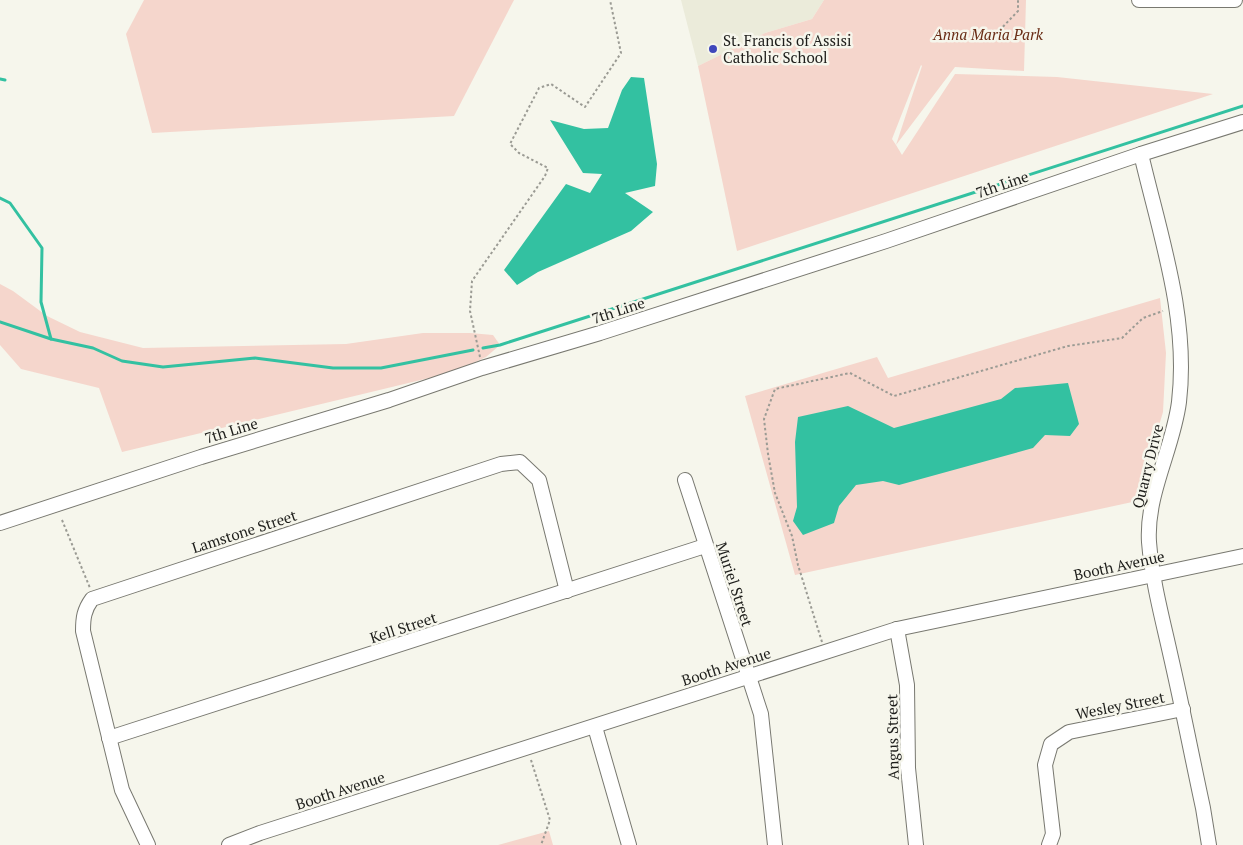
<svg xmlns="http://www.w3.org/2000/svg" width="1243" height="845" font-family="'PT Serif',serif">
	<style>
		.built { fill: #ebebda }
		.green { fill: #f5d6cc; fill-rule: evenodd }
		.water { fill: #33c1a1 }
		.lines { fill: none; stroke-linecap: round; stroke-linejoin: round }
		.stream { stroke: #33c1a1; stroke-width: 3 }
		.minor-casing { stroke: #787870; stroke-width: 16 }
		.path { stroke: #9b9b94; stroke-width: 2; stroke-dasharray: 2.5 2.5; stroke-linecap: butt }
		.minor { stroke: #fff; stroke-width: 14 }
		.poi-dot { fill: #3f47bb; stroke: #f6f6ec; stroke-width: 2 }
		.labels { text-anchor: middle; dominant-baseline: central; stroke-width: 5; stroke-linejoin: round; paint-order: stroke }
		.park-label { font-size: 15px; font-style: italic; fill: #692c15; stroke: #f6f6ec }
		.poi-label { font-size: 15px; fill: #1e1e1b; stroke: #f6f6ec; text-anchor: start }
		.street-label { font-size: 15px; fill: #1e1e1b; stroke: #f6f6ec }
	</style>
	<rect width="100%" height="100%" fill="#f6f6ec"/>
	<polygon class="built" points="681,0 824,0 812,19 765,33 698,66"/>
	<g class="green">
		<polygon points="144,0 514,0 454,116 152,133 126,34"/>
		<path d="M824,0H1026L1024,71L955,67L896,145L902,155L955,74L1057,77L1213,94L737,251L698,66L765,33L812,19ZM921,65L922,66L896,145L892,139Z"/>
		<polygon points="0,284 13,291 47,316 80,332 143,348 346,344 423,333 470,333 493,335 500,345 486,357 454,372 122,452 99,388 21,369 0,345"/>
		<polygon points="1160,298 1166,353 1163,412 1137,501 795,575 745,396 877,357 888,378"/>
		<polygon points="549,831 553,845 498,845"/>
	</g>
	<g class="water">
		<polygon points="631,77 644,78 657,164 655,186 625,193 653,212 631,231 538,272 517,285 504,270 566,184 590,193 602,174 583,173 550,120 584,129 608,128 622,90"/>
		<polygon points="1068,383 1079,424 1070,436 1045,435 1033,448 899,485 883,481 856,485 839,506 834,523 803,535 793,521 797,507 795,442 798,417 848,406 894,428 1001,399 1015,388"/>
	</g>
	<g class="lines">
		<g class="stream">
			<polyline points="0,79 5,80"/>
			<polyline points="0,198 10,203 42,248 41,302 51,339"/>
			<polyline points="0,322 51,339 93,348 122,361 163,367 255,358 333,368 381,368 473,350"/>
			<polyline points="483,348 500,345 1243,106"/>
		</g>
		<defs>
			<g id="minor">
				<polyline points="1139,0 1235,0"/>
				<path d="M1141,154C1160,235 1189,318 1179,402C1173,449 1146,494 1149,542C1152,580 1162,617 1170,653C1182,705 1192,757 1203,808L1209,845"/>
				<polyline points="685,480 761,714 775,845"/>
				<polyline points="0,523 201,457 389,400 482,368 600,333 886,241 1141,154 1243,122"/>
				<polyline points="897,629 907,685 908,768 916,845"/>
				<polyline points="595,727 629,845"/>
				<polyline points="109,738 705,546"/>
				<path d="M148,845L122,790L83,631C83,618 84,610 92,599L501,464L520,462L539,480L567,591"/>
				<polyline points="229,845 260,833 897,629 1243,556"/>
				<polyline points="1049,845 1053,834 1045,765 1051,744 1069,732 1183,709"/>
			</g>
		</defs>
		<use href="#minor" class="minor-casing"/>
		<g class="path">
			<polyline points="996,34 1018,11 1018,0"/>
			<polyline points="480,357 470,311 472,281 545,176 548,168 519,153 510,144 539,88 551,84 585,107 621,53 610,0"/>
			<polyline points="62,520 90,588"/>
			<polyline points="822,642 798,565 792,536 775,493 768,454 764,419 775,389 850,373 894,396 1068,346 1122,338 1143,318 1163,311"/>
			<polyline points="531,760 550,820 541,845"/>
		</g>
		<use href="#minor" class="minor"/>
	</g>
	<circle class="poi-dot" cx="713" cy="49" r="5"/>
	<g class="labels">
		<g class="park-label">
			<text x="988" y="34">Anna Maria Park</text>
		</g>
		<g class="poi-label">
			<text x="723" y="40">St. Francis of Assisi<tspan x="723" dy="17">Catholic School</tspan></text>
		</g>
		<g class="street-label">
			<text transform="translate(1002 184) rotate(-19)">7th Line</text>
			<text transform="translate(618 310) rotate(-18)">7th Line</text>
			<text transform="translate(231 430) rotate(-17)">7th Line</text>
			<text transform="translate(1147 466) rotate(-76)">Quarry Drive</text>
			<text transform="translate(244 531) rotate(-18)">Lamstone Street</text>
			<text transform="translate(1119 565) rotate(-12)">Booth Avenue</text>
			<text transform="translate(735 584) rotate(72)">Muriel Street</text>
			<text transform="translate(403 627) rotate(-18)">Kell Street</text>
			<text transform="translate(726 666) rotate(-18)">Booth Avenue</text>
			<text transform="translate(1120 705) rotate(-11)">Wesley Street</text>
			<text transform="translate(892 737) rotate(-91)">Angus Street</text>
			<text transform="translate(340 790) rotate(-18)">Booth Avenue</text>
		</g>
	</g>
</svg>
